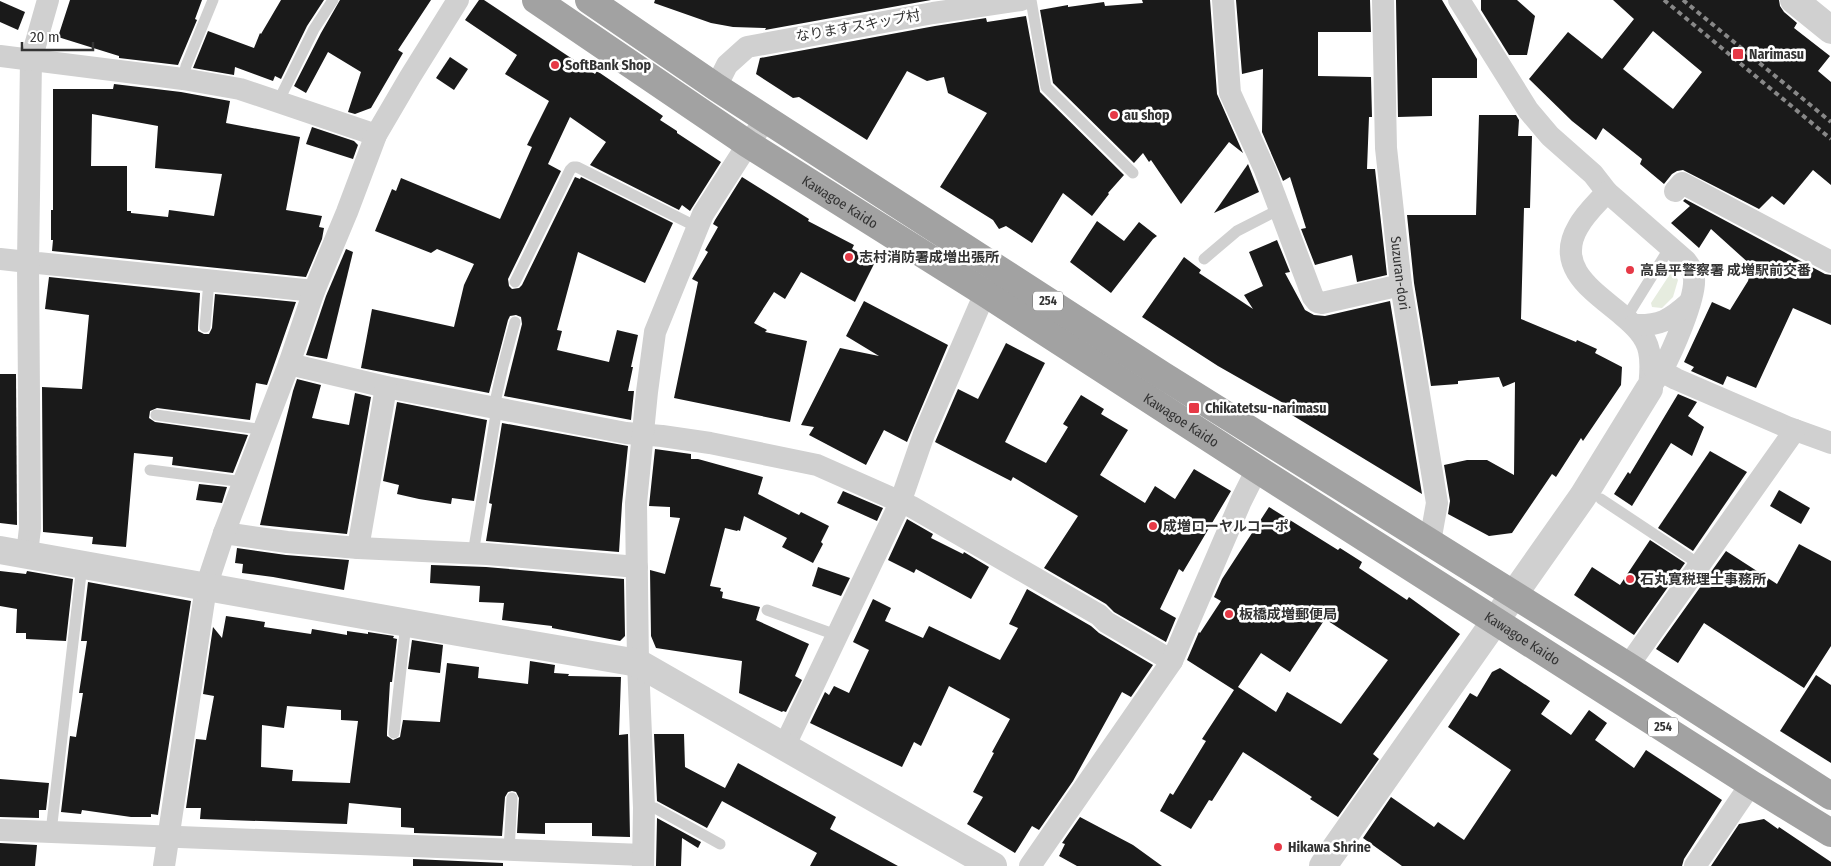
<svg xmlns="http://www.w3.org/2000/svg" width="1831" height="866" font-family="'Fira Sans Condensed','Noto Sans JP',sans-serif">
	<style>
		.green { fill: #e6ecdf }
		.building { fill: #1a1a1a; fill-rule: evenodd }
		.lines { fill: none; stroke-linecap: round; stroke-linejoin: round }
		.service { stroke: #d0d0d0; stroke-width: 11 }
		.minor { stroke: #d0d0d0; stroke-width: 22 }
		.tertiary { stroke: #d0d0d0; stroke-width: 28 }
		.trunk { stroke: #a2a2a2; stroke-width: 28 }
		.rail { stroke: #888; stroke-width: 4; stroke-dasharray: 5 4; stroke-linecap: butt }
		.poi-dot { fill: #e63946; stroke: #fff; stroke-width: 2 }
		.labels { text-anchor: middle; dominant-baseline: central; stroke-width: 5; stroke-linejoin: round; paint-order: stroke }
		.shield { fill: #fff; stroke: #707070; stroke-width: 1 }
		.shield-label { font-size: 12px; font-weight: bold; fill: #333 }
		.street-label { font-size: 14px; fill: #333; stroke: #fff }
		.poi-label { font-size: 14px; font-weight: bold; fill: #333; stroke: #fff; text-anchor: start }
	</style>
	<rect width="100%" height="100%" fill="#fff"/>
	<polygon class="green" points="1674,273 1678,280 1673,297 1662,308 1652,307 1651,303 1670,274"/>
	<g class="building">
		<polygon points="70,0 202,0 195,19 197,20 178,65 119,58 119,56 58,37"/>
		<polygon points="281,0 324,0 307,26 281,79 275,76 273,81 235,67 234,75 193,68 208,31 254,48 260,33 261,34"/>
		<polygon points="340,0 431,0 398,50 403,53 371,108 355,114 348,112 361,72 328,52 306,93 294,86 321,33"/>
		<polygon points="479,0 484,0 595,74 597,71 663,116 660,120 677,131 677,133 721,162 690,211 682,205 679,210 590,165 606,142 570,117 548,164 561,171 508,279 509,286 512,289 519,288 522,285 575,177 580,179 581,177 673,223 645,283 578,252 557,330 562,331 557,350 609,362 617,330 638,335 631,367 633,367 628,391 634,391 631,420 504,396 522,324 521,317 516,315 510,316 508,320 489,393 361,368 372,309 454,327 464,285 474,264 437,249 431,253 375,231 392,189 396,191 401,178 500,219 532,147 527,145 549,101 505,74 517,55 465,20"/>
		<polygon points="655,0 931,0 765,30 766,28 733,27 711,23 654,3"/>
		<polygon points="1142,0 1210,0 1217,94 1243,153 1229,142 1181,204 1151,160 1149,162 1143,153 1134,163 1053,83 1040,10 1068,5 1068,7 1104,2 1105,6 1143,3"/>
		<polygon points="1236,0 1370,0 1371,32 1318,32 1318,76 1371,77 1372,117 1369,117 1367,169 1375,169 1387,275 1357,282 1352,255 1315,265 1301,229 1306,228 1290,177 1283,181 1262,132 1263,69 1242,74"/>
		<polygon points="1396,0 1442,0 1477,59 1477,78 1432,78 1432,116 1398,117"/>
		<polygon points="1481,0 1517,0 1535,16 1527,55 1509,55 1481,10"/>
		<path d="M1613,0H1779L1780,6L1784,12L1797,23L1794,28L1830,56L1818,71L1831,82V185L1813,170L1784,205L1772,196L1759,209L1683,170L1677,171L1672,174L1664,184L1640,164L1642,159L1603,128L1596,140L1572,121L1529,79L1568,32L1602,59L1634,19ZM1653,31L1702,72L1673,109L1623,69Z"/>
		<polygon points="0,1 25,12 18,30 0,22"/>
		<polygon points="1026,16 1040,92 1124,175 1108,193 1109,194 1092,216 1063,193 1032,243 1006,226 999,229 993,220 940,187 987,113 948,93 944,77 927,81 907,71 867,140 799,97 793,98 756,74 760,58 935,26 986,18 987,22"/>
		<polygon points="450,57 468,69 454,90 436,78"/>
		<path d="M114,84L181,92L230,101L226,123L300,137L286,210L322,216L319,227L324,228L322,239L306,277L52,251L53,240H51V210H53V89H113ZM92,114L158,126L155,168L222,174L214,216L169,210L168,217L131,213V211H127V166H91Z"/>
		<polygon points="1479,115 1516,115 1519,120 1518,136 1532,136 1530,208 1524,208 1521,319 1576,342 1577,340 1597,349 1595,353 1622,367 1621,385 1583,441 1581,438 1556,477 1552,474 1512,533 1489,536 1448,514 1450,501 1444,465 1467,460 1487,460 1514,475 1515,382 1503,387 1499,377 1458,381 1458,384 1431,386 1414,283 1407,215 1476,215"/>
		<polygon points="312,127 354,141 358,145 353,159 306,144"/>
		<polygon points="1248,164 1259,192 1214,213"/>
		<polygon points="742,177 809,219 808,221 854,245 852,249 875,262 855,302 801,272 785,299 774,292 754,323 767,330 765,332 807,341 790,422 674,398 698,282 692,279 708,252 705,250 718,227 713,224 715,220"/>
		<polygon points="1685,199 1825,274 1831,275 1831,325 1793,308 1756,388 1727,376 1723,385 1691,371 1694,367 1684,362 1712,302 1730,310 1748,281 1752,266 1711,229 1699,248 1671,223 1690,206 1683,201"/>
		<polygon points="1097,221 1124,241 1139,222 1157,236 1153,239 1111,293 1070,262"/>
		<polygon points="1277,240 1290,272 1285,273 1305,310 1314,315 1325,316 1390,301 1422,494 1282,409 1285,404 1218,366 1142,317 1184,257 1201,270 1199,273 1253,309 1244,295 1263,286 1249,252"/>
		<polygon points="346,249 353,252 327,359 306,355 326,296"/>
		<polygon points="49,277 200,293 198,327 198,331 204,334 209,334 212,328 215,294 296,302 267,385 256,383 250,420 157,408 150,411 149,418 155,422 248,435 233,473 172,465 173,457 134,453 126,547 92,544 93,537 43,532 42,387 82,389 89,315 45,309"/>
		<polygon points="864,301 948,345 907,442 884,430 866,465 809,435 814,427 801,425 840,348 879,356 846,336"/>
		<polygon points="1006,343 1045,363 1005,442 1046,463 1068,427 1063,424 1081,395 1104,409 1101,414 1128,430 1100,475 1145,503 1155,486 1175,499 1194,469 1231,491 1183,572 1179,569 1160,609 1176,618 1166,642 1114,612 1106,604 1044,568 1078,516 1013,477 1011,481 935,442 958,389 978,399"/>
		<polygon points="0,374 16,374 17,525 0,523"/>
		<polygon points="297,379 321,385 312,418 349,425 355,393 371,397 347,534 260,525 293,391"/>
		<polygon points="1678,394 1697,402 1688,416 1704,427 1692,456 1671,443 1632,506 1614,494 1628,472 1630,474"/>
		<polygon points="397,402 487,420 474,501 452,498 451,504 419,499 397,494 399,485 383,481"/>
		<polygon points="502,423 628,446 622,504 619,552 486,541 492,504 489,503"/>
		<polygon points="655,449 691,454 691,459 698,459 763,477 758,494 799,515 801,512 829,526 821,542 823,544 813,563 782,547 787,538 744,516 740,531 738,530 737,531 725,528 710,586 721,588 720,591 723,592 722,598 760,607 756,620 809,644 795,676 802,680 786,712 783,711 782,712 739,693 742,661 656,648 651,636 650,570 665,574 680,518 670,517 670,507 649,506"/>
		<polygon points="1710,451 1747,472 1693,551 1658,528"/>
		<polygon points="199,484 227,487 222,503 196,500"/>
		<polygon points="1779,490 1810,508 1801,524 1770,506"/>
		<polygon points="843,491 883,508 877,521 837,503"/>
		<path d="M1269,507L1338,550L1340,548L1362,562L1359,568L1407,600L1409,597L1460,634L1373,754L1379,759L1338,817L1310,799L1312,797L1243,752L1212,801L1209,800L1191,829L1160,811L1170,793L1173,795L1206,741L1202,739L1234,690L1187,660L1199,632L1200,633L1221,601L1214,597L1222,579ZM1325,619L1388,660L1341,724L1287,692L1276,712L1238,687L1261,653L1290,672Z"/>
		<polygon points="907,519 933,534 931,538 963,554 964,552 989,567 971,599 916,569 914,573 888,560"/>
		<polygon points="1650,540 1685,563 1634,635 1574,595 1592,567 1620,585"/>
		<polygon points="1799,544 1831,561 1831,646 1804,688 1704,623 1678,663 1656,649 1726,551 1777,584"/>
		<polygon points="237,548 286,555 349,560 344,590 273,577 242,573 243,564 235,563"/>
		<polygon points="431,565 486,567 624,579 625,636 620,641 552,628 552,626 502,620 504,603 479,602 480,586 430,583"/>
		<polygon points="818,567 850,578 841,596 812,586"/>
		<polygon points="0,571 26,574 27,571 73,579 66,641 26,639 26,633 16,633 17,609 0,606"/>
		<polygon points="88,582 191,601 158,815 151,814 151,817 131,817 82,810 81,814 61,812 70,736 76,737 83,693 79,693 87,641 81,641"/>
		<polygon points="1027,589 1091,626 1099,633 1153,665 1131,697 1122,692 1073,781 1039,830 1032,826 1015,853 967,824 983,797 973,792 994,753 992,752 1010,719 949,686 921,746 914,742 902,767 810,723 825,692 829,695 834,686 849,693 869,650 853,642 873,599 891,608 885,621 923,638 929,626 1000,660 1018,628 1009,624"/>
		<path d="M226,616L265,622L264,627L311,634L312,629L347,635V631L368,634V632L394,636L393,638L397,639L392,682H390L387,732V736L393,740L400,737L403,720L440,722L447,663L479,667L478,678L528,684L530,661L555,665L554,673L569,674L568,676L621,677L619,735L628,734L630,837L592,836V823H545V834L517,833L519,798L516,792L512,791L508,792L505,797L502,836L414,833V828L401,827V808L349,803L347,824L200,819L201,808H186L196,739L206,740L214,696L203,694L213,627L222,638ZM287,706L341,710V720L358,721L350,783L292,781L293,770L261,767L262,725L284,728Z"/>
		<polygon points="412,640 443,645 440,673 408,669"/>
		<polygon points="1500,668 1550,701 1541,714 1571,735 1589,710 1607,723 1595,740 1634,768 1646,750 1722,800 1684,859 1682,866 1402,866 1363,838 1391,797 1434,827 1438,822 1464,840 1511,770 1448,727 1470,693 1477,697 1492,672"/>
		<polygon points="1816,675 1831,685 1831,763 1780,731"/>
		<polygon points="654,734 684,734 685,767 725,788 738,763 836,817 830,829 898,866 810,866 817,853 722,801 707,828 657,801"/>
		<polygon points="0,779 49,783 46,810 39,810 39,818 0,817"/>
		<polygon points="1080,817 1133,845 1162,866 1077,866 1059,856 1065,844 1062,843"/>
		<polygon points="657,818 701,842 698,848 682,838 681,866 656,866"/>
		<polygon points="1764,819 1778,829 1779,827 1831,862 1831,866 1711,866 1739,824"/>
		<polygon points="0,843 37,845 35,866 0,866"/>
		<polygon points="413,859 503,863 503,866 413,866"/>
	</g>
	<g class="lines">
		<g class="service">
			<polyline points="1031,0 1046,87 1133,173"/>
			<polyline points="183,79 186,66 213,0"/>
			<polyline points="278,102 314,29 333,0"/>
			<polyline points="1204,259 1237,231 1280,209"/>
			<polyline points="515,282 570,170 573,167 577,167 697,227"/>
			<polyline points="1626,318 1670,247"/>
			<polyline points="205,327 209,281"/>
			<polyline points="494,407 503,366 515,322"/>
			<polyline points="156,415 265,430"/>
			<polyline points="150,470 244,482"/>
			<polyline points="1601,499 1699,564"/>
			<polyline points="473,554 497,408"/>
			<polyline points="767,610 836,635"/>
			<polyline points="394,733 406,623"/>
			<polyline points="644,808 655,808 720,844"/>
			<polyline points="51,832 82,565"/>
			<polyline points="509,850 512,798"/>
		</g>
		<g class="minor">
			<polyline points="48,0 31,60 28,262 314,291"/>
			<polyline points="1223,0 1230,93 1265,170 1313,297 1317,302 1322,303 1401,285"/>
			<path id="s1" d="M1383,0L1386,148L1401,285L1437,503L1430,542"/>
			<polyline points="1459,0 1528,110 1550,136 1593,174 1607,192"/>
			<polyline points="0,56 183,79 240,89 376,135"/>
			<polyline points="716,87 727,65 747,47 933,13 1021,0"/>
			<polyline points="1675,191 1682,183 1831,262"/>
			<path d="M1607,192L1686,261C1690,266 1693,272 1694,278C1696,298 1672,352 1662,370C1658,376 1653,383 1649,389C1650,376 1652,364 1649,351C1646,336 1634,325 1622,315C1595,292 1554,268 1578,227C1585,214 1597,203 1607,192Z"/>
			<polyline points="0,259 28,262 30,528 27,554"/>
			<path d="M1634,325C1660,326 1670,320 1689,303"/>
			<polyline points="289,364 386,387 626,433 662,436 710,443 817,465 912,507 1099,615 1106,622 1172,661"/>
			<polyline points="1652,366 1676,379 1787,427 1831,443"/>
			<polyline points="224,533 287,542 358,548 487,554 637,567"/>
			<polyline points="358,548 386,387"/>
			<polyline points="1628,666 1795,430"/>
			<polyline points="785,745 900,503 924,434 985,293"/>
			<polyline points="0,830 643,855"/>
			<polyline points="164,866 206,587 224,533 289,364 314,291 347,212 376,135 410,77 458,0"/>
			<polyline points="643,866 644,808 638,663 636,503 647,392 655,332 703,214 748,144 766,119"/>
			<polyline points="1030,866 1172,661 1241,501 1257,469"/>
			<polyline points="1695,866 1751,784"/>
		</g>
		<g class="tertiary">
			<polyline points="1794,0 1831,30"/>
			<polyline points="0,550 458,632 638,663 993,866"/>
			<polyline points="1323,866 1583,496 1649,389"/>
		</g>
		<g class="trunk">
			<path id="s2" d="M536,0L748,144L985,293L1257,469L1751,784L1831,833"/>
			<polyline points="589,0 716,87 1162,375 1628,666 1831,796"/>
		</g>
		<g class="rail">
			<polyline points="1664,0 1831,139"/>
			<polyline points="1683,0 1831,122"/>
		</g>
	</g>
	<g class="poi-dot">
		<rect x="1732" y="48" width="12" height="12" rx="2.5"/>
		<circle cx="555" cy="65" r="5"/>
		<circle cx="1114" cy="115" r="5"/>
		<circle cx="849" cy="257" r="5"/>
		<circle cx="1630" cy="270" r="5"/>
		<rect x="1188" y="402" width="12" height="12" rx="2.5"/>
		<circle cx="1153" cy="526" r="5"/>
		<circle cx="1630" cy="579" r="5"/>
		<circle cx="1229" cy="614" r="5"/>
		<circle cx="1278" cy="847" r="5"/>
	</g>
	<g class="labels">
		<g class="shield">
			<rect x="1033" y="291.5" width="30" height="19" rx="4"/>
			<rect x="1648" y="717.5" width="30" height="19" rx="4"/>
		</g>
		<g class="shield-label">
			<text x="1048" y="301">254</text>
			<text x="1663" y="727">254</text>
		</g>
		<g class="street-label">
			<text transform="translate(858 26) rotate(-10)">なりますスキップ村</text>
			<text stroke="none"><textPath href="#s2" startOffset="365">Kawagoe Kaido</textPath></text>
			<text stroke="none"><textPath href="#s1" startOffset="274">Suzuran-dori</textPath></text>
			<text stroke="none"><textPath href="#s2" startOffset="770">Kawagoe Kaido</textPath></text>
			<text stroke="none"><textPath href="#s2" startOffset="1175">Kawagoe Kaido</textPath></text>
		</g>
		<g class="poi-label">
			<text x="1749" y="54">Narimasu</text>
			<text x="565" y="65">SoftBank Shop</text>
			<text x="1124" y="115">au shop</text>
			<text x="859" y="257">志村消防署成増出張所</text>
			<text x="1640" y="270">高島平警察署 成増駅前交番</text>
			<text x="1205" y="408">Chikatetsu-narimasu</text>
			<text x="1163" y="526">成増ローヤルコーポ</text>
			<text x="1640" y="579">石丸寛税理士事務所</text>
			<text x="1239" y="614">板橋成増郵便局</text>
			<text x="1288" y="847">Hikawa Shrine</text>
		</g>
	</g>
	<path d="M22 42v8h71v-8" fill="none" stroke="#333333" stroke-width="2.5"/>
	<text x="30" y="42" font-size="15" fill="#333333" stroke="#ffffff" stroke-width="4" paint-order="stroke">20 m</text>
</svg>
